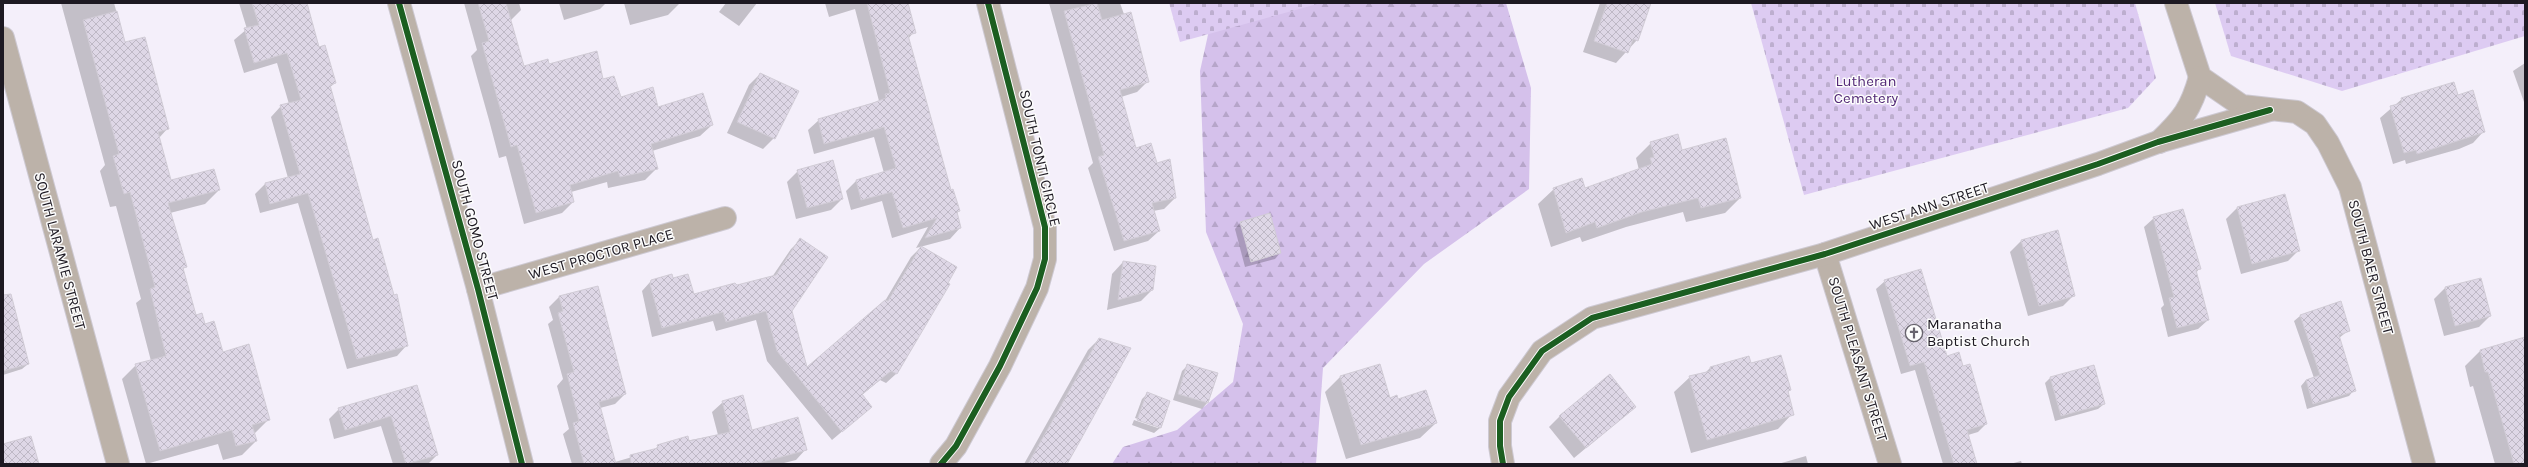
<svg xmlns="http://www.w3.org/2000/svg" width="2528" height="467" font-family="Karla,sans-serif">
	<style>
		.forest { fill: url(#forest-firs) }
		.cemetery { fill: url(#cemetery-stones) }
		.shadow { fill: #0003 }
		.building { fill: url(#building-cross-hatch); stroke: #d1ccd6 }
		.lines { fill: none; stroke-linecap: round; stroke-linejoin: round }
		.minor-casing { stroke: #cdc9d2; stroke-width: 24 }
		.minor { stroke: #bcb2a9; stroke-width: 22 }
		.cycleway-casing { stroke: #fcfcfc; stroke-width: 8 }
		.cycleway { stroke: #1b5e20; stroke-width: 6 }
		.labels { text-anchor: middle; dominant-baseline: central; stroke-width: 3; stroke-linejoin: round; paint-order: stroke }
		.park-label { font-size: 15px; fill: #522876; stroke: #fcfcfc }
		.street-label { font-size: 15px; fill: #1d1922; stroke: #fcfcfc }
		.poi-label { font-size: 15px; fill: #1d1922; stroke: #fcfcfc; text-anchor: start }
	</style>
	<defs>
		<pattern id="forest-firs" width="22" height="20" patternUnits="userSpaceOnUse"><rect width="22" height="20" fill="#d5c1eb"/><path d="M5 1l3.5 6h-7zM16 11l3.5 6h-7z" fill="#b6a5c9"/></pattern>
		<pattern id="cemetery-stones" width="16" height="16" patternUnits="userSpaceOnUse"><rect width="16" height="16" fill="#ddcbf2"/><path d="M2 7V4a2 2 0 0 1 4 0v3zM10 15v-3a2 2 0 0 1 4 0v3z" fill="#bdaecf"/></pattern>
		<pattern id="building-cross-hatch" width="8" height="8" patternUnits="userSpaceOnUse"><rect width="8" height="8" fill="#ded7e6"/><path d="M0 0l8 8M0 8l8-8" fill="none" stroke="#beb8c5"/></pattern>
	</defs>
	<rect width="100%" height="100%" fill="#f4effa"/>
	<polygon class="forest" points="1215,3 1506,3 1531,88 1529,189 1424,264 1323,368 1316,464 1112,464 1123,447 1177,430 1233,382 1243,324 1206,232 1200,71"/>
	<g class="cemetery">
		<polygon points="1169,3 1321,3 1180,42"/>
		<polygon points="1751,3 2135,3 2156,78 2128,108 1804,195"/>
		<polygon points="2215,3 2525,3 2525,36 2342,91 2231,56"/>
	</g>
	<g class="shadow">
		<polygon points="61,3 114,3 125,43 168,128 159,138 170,181 219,190 205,204 170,213 186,266 182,270 196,316 269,419 254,434 256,441 242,455 223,460 218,444 146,464 122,379 136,365 151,361 136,303 141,299 116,206 110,207 100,171 105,165"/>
		<polygon points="239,3 306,3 319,48 335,83 329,88 372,241 407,345 397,356 347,369 298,203 260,213 255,194 265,184 288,178 271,117 281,106 289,104 277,63 244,73 234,40 247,29"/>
		<polygon points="464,3 519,3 521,10 510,21 523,67 549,65 603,80 620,98 712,125 700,136 652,151 657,168 645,180 608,188 607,182 571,192 573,202 562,213 524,224 506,156 499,158 489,120 471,56 477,50"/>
		<polygon points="559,3 606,3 600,9 564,20"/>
		<polygon points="624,3 679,3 679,4 668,15 630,25"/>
		<polygon points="726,3 757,3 739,26 719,12"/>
		<polygon points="825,3 905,3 913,33 908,39 950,191 959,211 956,214 960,228 950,239 916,248 928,227 892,238 882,201 851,210 846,191 856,181 884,173 874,137 814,154 808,130 819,120 879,101 855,9 829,17"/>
		<polygon points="1049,3 1120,3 1148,81 1137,92 1121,97 1136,149 1156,164 1175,198 1164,209 1153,211 1159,231 1148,241 1114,251 1088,168 1093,163"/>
		<polygon points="1600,3 1650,3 1637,40 1616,63 1583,52"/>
		<polygon points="2525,63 2525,101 2524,102 2513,71"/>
		<polygon points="760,74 774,138 763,149 727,133 749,85"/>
		<polygon points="2457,96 2484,131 2473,143 2459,149 2406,164 2405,160 2393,164 2380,118 2402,99"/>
		<polygon points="1651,143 1681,151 1740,198 1725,213 1686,222 1683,212 1626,227 1582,242 1580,237 1551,247 1538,204 1554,189 1584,189 1639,170 1636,158"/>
		<polygon points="798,171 842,199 831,210 796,219 787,182"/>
		<polygon points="2284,195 2299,250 2288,261 2241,274 2226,219 2237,208"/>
		<polygon points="1270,215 1280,253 1275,259 1245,267 1235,229 1240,223"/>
		<polygon points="2154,218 2199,269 2196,273 2208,320 2198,329 2168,337 2161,308 2164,305 2144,227"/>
		<polygon points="801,239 791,310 807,369 885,301 911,257 921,247 947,283 896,374 886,383 880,380 862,395 871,407 832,440 767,361 756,320 716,331 713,321 652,337 642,291 651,281 672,279 693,296 772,277 791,249"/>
		<polygon points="2021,241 2074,295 2063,306 2028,316 2010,252"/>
		<polygon points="1123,262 1152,290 1141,301 1107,310 1112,274"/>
		<polygon points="2480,279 2490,316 2479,327 2444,336 2434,299 2445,288"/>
		<polygon points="1885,281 1946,357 1986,424 1978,432 1968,435 1976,464 1943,464 1915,370 1901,374 1876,289"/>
		<polygon points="559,297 625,394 615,404 600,408 615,462 653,451 658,446 718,435 712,412 723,402 751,431 806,449 796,460 780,464 572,464 563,434 569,429 557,386 563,379 548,324 553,320 549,307"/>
		<polygon points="2340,302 2349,330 2339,338 2354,390 2349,396 2307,409 2301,386 2306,380 2314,378 2294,321 2300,316"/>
		<polygon points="2525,338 2525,464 2495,464 2473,386 2470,387 2465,366 2480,351"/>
		<polygon points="3,339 28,364 22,369 3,375"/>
		<polygon points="1099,339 1066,464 1024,464 1088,350"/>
		<polygon points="1750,364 1790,390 1787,393 1793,413 1778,429 1691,453 1674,392 1690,377 1705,373 1710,368"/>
		<polygon points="1188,365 1216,373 1207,403 1202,409 1173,400 1182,371"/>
		<polygon points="1379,365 1389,399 1397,400 1436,423 1420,438 1346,459 1325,392 1340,377"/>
		<polygon points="2051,377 2104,404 2098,409 2055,421 2045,383"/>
		<polygon points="416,387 437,455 428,464 393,464 381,426 334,439 329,419 339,409"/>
		<polygon points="1147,394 1169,402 1160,428 1154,433 1132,425 1134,420 1158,428 1158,426 1135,418 1142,399"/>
		<polygon points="1635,407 1574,458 1549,427 1560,416"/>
		<polygon points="1806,456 1808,464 1778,464"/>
		<polygon points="2021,461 2022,464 2010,464"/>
	</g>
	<g class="building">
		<polygon points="252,3 307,3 319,47 325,45 336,83 330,85 373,240 378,238 394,295 397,294 408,346 357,359 308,193 270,204 265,183 300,174 280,105 301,100 287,53 254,63 244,28 259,25"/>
		<polygon points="478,3 506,3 524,66 548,59 549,64 597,51 603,79 614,76 621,97 653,87 658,107 703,93 713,125 651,144 658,169 620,177 618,171 570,185 574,202 536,213 517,145 511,147 500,108 482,43 489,41"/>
		<polygon points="867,3 908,3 916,33 908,35 951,190 953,189 960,211 957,212 961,228 925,238 937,218 903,228 892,192 861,200 856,180 896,168 884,127 824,144 818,119 873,103 886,98 885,94 890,93"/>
		<polygon points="1097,3 1102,20 1131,12 1149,82 1120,90 1136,148 1151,143 1157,163 1170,159 1176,198 1152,203 1160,231 1124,241 1098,157 1104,155 1064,11"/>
		<polygon points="1607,3 1651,3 1638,41 1633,39 1628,53 1594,41"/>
		<polygon points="117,11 125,42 145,37 169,129 158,132 171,180 214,169 220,190 168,203 187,267 183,268 196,315 202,313 205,324 214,321 223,352 249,344 270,420 252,425 257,441 236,446 232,430 160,451 135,364 166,356 150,289 155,287 130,192 124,194 113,156 119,154 83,20"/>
		<polygon points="760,73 799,91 775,139 737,122"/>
		<polygon points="2454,82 2458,95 2473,90 2485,132 2417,154 2416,150 2404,153 2390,106 2402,103 2401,98"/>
		<polygon points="1678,134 1682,150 1726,138 1741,198 1701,208 1698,198 1642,212 1597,228 1595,222 1566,233 1553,188 1582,178 1585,188 1652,164 1650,158 1654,157 1650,142"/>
		<polygon points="833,160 843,199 807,208 797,170"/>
		<polygon points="2285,194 2300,251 2252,264 2237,207"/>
		<polygon points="2183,209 2201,269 2196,270 2209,320 2177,328 2169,298 2174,297 2153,217"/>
		<polygon points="1270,213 1281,253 1251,262 1240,222"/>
		<polygon points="2058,230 2075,296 2039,306 2021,240"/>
		<polygon points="800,238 828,257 792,311 807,367 885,300 888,301 921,246 957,267 948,283 950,284 897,374 891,371 862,394 872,407 842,432 777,351 766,311 726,322 723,312 662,328 650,284 651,280 672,274 673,278 688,274 694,294 735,283 737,285 776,275"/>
		<polygon points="1123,261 1156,266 1153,290 1118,300"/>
		<polygon points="1921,269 1947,356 1959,352 1963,366 1970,364 1987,424 1967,430 1977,464 1954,464 1924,362 1910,366 1884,280"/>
		<polygon points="2481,278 2491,316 2455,326 2445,287"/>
		<polygon points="598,286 626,394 599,402 616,464 584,464 573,423 579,421 567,374 574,372 558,313 563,311 559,296"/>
		<polygon points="11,294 29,364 3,371 3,295"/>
		<polygon points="2341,301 2350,331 2339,335 2356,391 2313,404 2306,380 2320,375 2300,315"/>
		<polygon points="2525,337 2525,464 2514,464 2488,372 2485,372 2480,350"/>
		<polygon points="1099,338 1131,348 1080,441 1067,464 1028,464"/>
		<polygon points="1781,355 1791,390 1788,391 1794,415 1707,440 1689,376 1711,371 1710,367 1749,356 1751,363"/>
		<polygon points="1187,364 1218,373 1208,403 1178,394"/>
		<polygon points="1380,364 1390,398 1397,395 1398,399 1426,390 1437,423 1361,445 1340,376"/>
		<polygon points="2094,365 2105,404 2061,416 2050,377"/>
		<polygon points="1610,374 1636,407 1586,448 1559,416"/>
		<polygon points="417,385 438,455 406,464 391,416 345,430 338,408"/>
		<polygon points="1147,392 1170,401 1161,428 1137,420"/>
		<polygon points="743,395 752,430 798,417 807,450 755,464 631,464 630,455 658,448 657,445 688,436 689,441 730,432 722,401"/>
		<polygon points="31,436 39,464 3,464 3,444"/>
	</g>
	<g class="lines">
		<defs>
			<g id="minor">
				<polyline points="399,3 478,289 522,464"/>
				<polyline points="2176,3 2200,77 2242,106 2297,112 2315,124 2328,143 2350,187 2424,464"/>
				<polyline points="3,38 118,464"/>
				<path d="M2159,142C2183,119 2191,109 2200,77"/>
				<polyline points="1825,254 1890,464"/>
				<polyline points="478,289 725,218"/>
				<polyline points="941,464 956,446 1000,366 1037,288 1045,259 1045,227 988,3"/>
				<polyline points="1503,464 1500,446 1500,421 1509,397 1542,351 1592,318 1825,254 2098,164 2158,142 2270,110"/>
			</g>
		</defs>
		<use href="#minor" class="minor-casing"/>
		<use href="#minor" class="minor"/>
		<defs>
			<g id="cycleway">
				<polyline points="399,3 478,289 522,464"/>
				<polyline points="941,464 956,446 1000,366 1037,288 1045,259 1045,227 988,3"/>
				<polyline points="1503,464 1500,446 1500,421 1509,397 1542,351 1592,318 1825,254 2098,164 2158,142 2270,110"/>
			</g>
		</defs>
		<use href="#cycleway" class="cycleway-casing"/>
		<use href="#cycleway" class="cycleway"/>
	</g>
	<defs>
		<symbol id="church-ring" viewBox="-11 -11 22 22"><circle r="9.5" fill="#fcfcfc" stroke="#68646e" stroke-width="1.5"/><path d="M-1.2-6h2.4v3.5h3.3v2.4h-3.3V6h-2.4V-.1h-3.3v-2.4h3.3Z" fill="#68646e"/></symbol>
	</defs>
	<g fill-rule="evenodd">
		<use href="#church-ring" x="1904" y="323" width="20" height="20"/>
	</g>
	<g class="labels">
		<g class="park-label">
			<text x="1866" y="81">Lutheran<tspan x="1866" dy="17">Cemetery</tspan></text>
		</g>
		<g class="street-label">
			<text transform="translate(1040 158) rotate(77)">SOUTH TONTI CIRCLE</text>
			<text transform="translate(1929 206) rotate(-18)">WEST ANN STREET</text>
			<text transform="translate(475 230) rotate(75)">SOUTH GOMO STREET</text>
			<text transform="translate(60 251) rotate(75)">SOUTH LARAMIE STREET</text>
			<text transform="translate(601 254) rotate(-16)">WEST PROCTOR PLACE</text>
			<text transform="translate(2371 267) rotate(75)">SOUTH BAER STREET</text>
			<text transform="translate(1858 359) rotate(73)">SOUTH PLEASANT STREET</text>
		</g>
		<g class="poi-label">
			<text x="1927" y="324">Maranatha<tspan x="1927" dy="17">Baptist Church</tspan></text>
		</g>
	</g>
	<rect width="2528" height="467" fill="none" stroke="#1d1922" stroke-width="8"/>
</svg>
